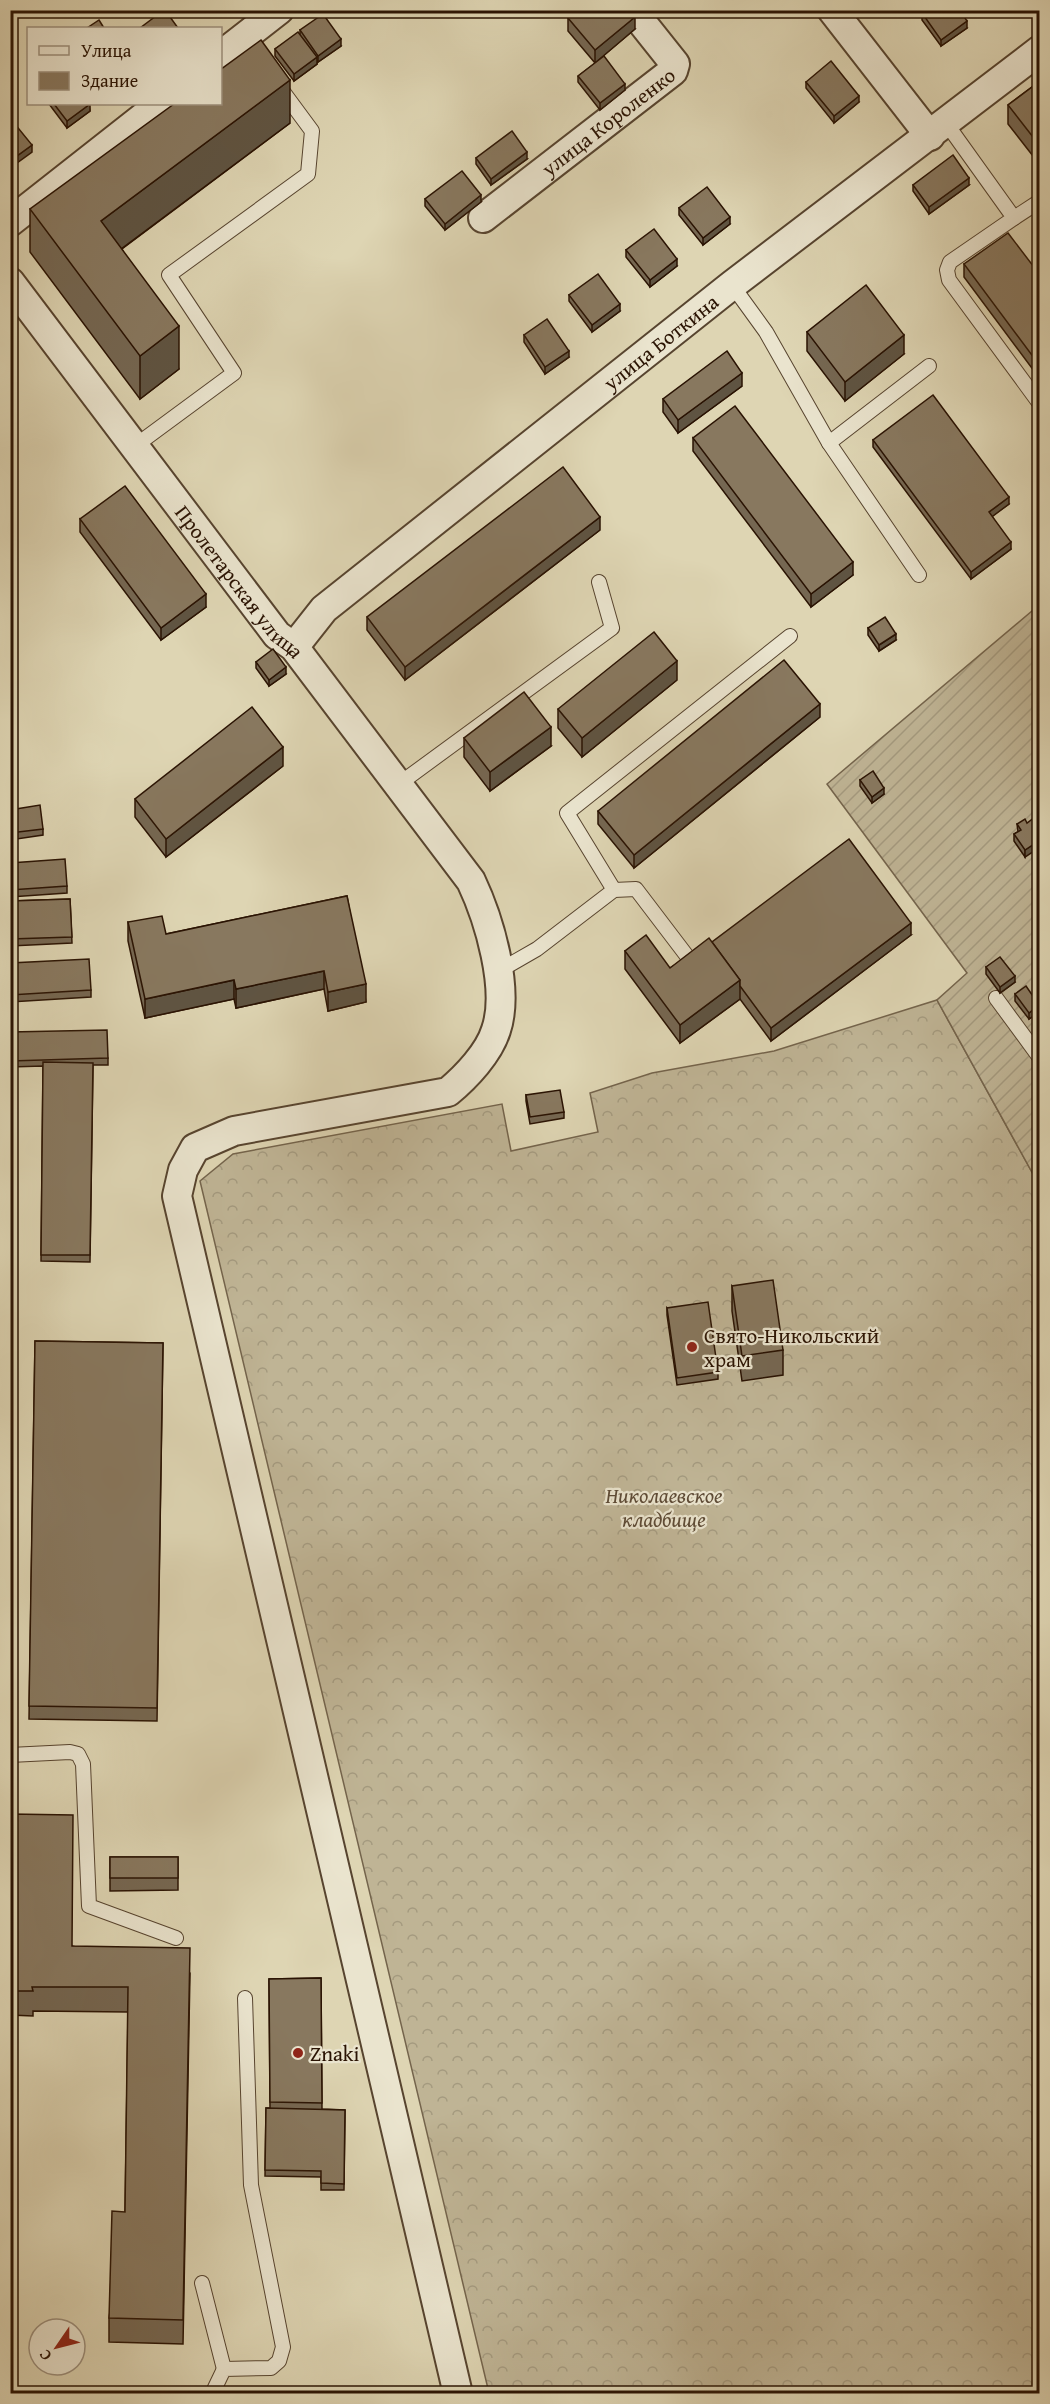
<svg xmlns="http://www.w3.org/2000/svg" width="1050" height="2404" font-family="'Gentium Book Plus',serif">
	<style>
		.forest { fill: url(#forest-crowns); stroke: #74644c; stroke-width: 1.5 }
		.garden { fill: url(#garden-furrows); stroke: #74644c; stroke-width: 1.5 }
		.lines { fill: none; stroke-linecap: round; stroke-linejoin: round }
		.service-casing { stroke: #57442f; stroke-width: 16 }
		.minor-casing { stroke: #57442f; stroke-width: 32 }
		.service { stroke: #eae4ce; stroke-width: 14 }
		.minor { stroke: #eae4ce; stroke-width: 28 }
		.wall { fill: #756752; stroke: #2a1303; stroke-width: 1.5 }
		.shaded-wall { fill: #5f5442; stroke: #2a1303; stroke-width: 1.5 }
		.building { fill: #88785f; stroke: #2a1303; stroke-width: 1.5 }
		.poi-dot { fill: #8f2418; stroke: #eae4ce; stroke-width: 2 }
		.labels { text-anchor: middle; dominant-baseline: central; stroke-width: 4.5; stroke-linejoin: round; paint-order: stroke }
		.street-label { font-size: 21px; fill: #2a1303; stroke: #eae4ce }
		.poi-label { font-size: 21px; fill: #2a1303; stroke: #eae4ce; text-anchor: start }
		.park-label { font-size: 21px; font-style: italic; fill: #5e4b36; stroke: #eae4ce }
	</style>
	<defs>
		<pattern id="forest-crowns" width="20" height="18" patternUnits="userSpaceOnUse" patternTransform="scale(1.5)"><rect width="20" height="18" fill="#bfb495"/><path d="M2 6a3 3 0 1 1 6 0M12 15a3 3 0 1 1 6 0" fill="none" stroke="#a49a7f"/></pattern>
		<pattern id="garden-furrows" width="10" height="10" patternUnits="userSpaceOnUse" patternTransform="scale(1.5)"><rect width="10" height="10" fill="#bfb495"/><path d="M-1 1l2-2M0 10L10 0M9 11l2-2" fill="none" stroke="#a49a7f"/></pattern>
	</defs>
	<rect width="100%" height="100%" fill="#ded5b3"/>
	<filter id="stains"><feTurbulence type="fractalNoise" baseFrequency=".00333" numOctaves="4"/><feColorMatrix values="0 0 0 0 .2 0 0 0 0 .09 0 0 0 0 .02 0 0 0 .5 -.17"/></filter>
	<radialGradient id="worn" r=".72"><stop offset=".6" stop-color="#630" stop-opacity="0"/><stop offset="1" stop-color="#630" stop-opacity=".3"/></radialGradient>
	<polygon class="forest" points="937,1000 1039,1185 1039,2393 489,2393 200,1181 233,1154 502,1104 511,1151 598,1132 590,1093 652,1073 774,1051"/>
	<polygon class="garden" points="1039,605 1039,1185 937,1000 967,973 827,784"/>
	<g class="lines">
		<defs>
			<g id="service">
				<polyline points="946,123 1014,218 950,262 947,270 949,280 1040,404"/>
				<polyline points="1014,218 1040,201"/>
				<polyline points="732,285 766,332 829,443 919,575"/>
				<polyline points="829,443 929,366"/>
				<polyline points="135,446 234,373 169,275 308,174 312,131 281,89"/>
				<polyline points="399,784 612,628 599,582"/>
				<polyline points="614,890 567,813 790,636"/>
				<polyline points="497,972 537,949 614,890 636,889 690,960"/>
				<polyline points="996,998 1040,1058"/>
				<polyline points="10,1755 70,1752 78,1754 83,1764 89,1906 176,1938"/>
				<polyline points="202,2283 224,2369"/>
				<polyline points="212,2394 224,2369 271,2368 279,2361 283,2347 251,2185 245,1998"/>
			</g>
			<g id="minor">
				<polyline points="832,10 930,136"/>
				<polyline points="220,56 279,10"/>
				<path id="s1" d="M483,218L673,71L675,64L632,10"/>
				<polyline points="10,222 160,104"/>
				<path id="s2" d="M10,282L277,635L294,647L471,881C489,919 510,989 496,1030C489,1053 466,1077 448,1092L234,1131L195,1148L183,1170L177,1196L458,2394"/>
				<path id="s3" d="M294,647L324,609L732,285L1040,50"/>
			</g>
		</defs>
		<use href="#service" class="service-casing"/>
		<use href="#minor" class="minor-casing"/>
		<use href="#service" class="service"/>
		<use href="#minor" class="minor"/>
	</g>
	<g class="wall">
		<polygon points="922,13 967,28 941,46 922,20"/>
		<polygon points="568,18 635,29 596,62 625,90 600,110 578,82 578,76 595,63 568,31"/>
		<polygon points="300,30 341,46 318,62 317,61 317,64 294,81 275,56 275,49 300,34"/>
		<polygon points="1040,81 1040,165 1008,124 1008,105"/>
		<polygon points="806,82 859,102 834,123 806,88"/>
		<polygon points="49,104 89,104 90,111 67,128"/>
		<polygon points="290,123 122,249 179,369 140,399 30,252 30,209"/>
		<polygon points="476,158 527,159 491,185 476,164"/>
		<polygon points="913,185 969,185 929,214 913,191"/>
		<polygon points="425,199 481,202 445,230 425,206"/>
		<polygon points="679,208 730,224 703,245 679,215"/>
		<polygon points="626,250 677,266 650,287 626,257"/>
		<polygon points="964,264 1040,275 1040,379 964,277"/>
		<polygon points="569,295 620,311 592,332 569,301"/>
		<polygon points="807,332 904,354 845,401 807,351"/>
		<polygon points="524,335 569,357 545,374 524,342"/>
		<polygon points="742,386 678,433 663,412 663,399"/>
		<polygon points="693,438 853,575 811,607 693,451"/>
		<polygon points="873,440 1009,504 992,516 1011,549 971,579 873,447"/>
		<polygon points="80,519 206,607 161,640 80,532"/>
		<polygon points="600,530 405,680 367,630 367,617"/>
		<polygon points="868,628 896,640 879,651 868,635"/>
		<polygon points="256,662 286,674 269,686 256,668"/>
		<polygon points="677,680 582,757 558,728 558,709"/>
		<polygon points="820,717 634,868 598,824 598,811"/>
		<polygon points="464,738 551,746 490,791 464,757"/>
		<polygon points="283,766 166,857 135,817 135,799"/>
		<polygon points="860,780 884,794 872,803 860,786"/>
		<polygon points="10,810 43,829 43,835 10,840"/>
		<polygon points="1027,823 1025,857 1014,841 1014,834 1018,832 1017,824"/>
		<polygon points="10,863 67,886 67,893 10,897"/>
		<polygon points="347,896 366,1002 328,1011 324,989 236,1008 234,999 145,1018 128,941 128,922 166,934"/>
		<polygon points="70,899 72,943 10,946 10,901"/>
		<polygon points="911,935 771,1041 740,999 680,1043 625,969 625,951 670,968 712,942"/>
		<polygon points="10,963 91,990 91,997 10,1002"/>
		<polygon points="986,967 1015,982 1000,993 986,974"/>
		<polygon points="1015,994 1039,1012 1029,1019 1015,1001"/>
		<polygon points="10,1032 108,1058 108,1065 93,1065 90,1262 41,1261 43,1066 10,1067"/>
		<polygon points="526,1095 564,1112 564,1118 530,1124 526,1101"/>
		<polygon points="732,1286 783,1350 783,1375 742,1381 732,1311"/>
		<polygon points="667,1308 718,1372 718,1379 677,1385 667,1315"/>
		<polygon points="35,1341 163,1343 157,1721 29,1719"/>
		<polygon points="10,1814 72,1946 190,1973 183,2344 109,2342 109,2318 125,2212 128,2012 33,2011 33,2016 10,2015"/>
		<polygon points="110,1857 178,1857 178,1890 110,1891"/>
		<polygon points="321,1978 322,2109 345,2110 344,2190 321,2190 321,2177 265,2176 266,2108 270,2108 269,1979"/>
	</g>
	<g class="shaded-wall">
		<polygon points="635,17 635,29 595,63 595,50"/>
		<polygon points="967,21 967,28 941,46 941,40"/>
		<polygon points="341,39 341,46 318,62 318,56"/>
		<polygon points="317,57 317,64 294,81 294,74"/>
		<polygon points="290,80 290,123 101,264 101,221"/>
		<polygon points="625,84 625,90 600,110 600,103"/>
		<polygon points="859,96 859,102 834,123 834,116"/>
		<polygon points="90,104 90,111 67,128 67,121"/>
		<polygon points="32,145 32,152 10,168 10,161"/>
		<polygon points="527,152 527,159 491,185 491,179"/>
		<polygon points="969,178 969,185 929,214 929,207"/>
		<polygon points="481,195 481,202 445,230 445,224"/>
		<polygon points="730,217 730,224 703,245 703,238"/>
		<polygon points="677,259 677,266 650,287 650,280"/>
		<polygon points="620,304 620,311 592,332 592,325"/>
		<polygon points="179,326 179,369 140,399 140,356"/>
		<polygon points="904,335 904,354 845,401 845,382"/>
		<polygon points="569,351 569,357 545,374 545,367"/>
		<polygon points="742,373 742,386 678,433 678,420"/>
		<polygon points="1009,497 1009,504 989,519 989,512"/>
		<polygon points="600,517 600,530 405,680 405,667"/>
		<polygon points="1011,542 1011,549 971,579 971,572"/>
		<polygon points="853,562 853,575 811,607 811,594"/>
		<polygon points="206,594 206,607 161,640 161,628"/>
		<polygon points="896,634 896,640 879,651 879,645"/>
		<polygon points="677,661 677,680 582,757 582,738"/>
		<polygon points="286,667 286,674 269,686 269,680"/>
		<polygon points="820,704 820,717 634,868 634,855"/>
		<polygon points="551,727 551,746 490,791 490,772"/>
		<polygon points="283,747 283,766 166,857 166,839"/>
		<polygon points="884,788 884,794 872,803 872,797"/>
		<polygon points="1040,840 1040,847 1025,857 1025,850"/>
		<polygon points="911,923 911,935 771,1041 771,1028"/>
		<polygon points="324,971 324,989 236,1008 236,989"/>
		<polygon points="1015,976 1015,982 1000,993 1000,987"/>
		<polygon points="234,980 234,999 145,1018 145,999"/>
		<polygon points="740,980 740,999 680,1043 680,1025"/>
		<polygon points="366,984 366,1002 328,1011 328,992"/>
		<polygon points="1039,1005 1039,1012 1029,1019 1029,1013"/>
	</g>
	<g class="building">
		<polygon points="164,10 165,10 178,28 140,28"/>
		<polygon points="578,10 629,10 635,17 595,50 568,18"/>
		<polygon points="926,10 960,10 967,21 941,40 922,13"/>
		<polygon points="323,14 341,39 318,56 300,30"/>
		<polygon points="99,20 104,28 87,28"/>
		<polygon points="298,32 317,57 294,74 275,49"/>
		<polygon points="261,40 290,80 101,221 179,326 140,356 30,209 174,104 220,104 220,70"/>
		<polygon points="604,56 625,84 600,103 578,76"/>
		<polygon points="831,61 859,96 834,116 806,82"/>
		<polygon points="1040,81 1040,146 1008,105"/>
		<polygon points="54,104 90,104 67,121"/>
		<polygon points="10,118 32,145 10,161"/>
		<polygon points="512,131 527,152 491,179 476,158"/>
		<polygon points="953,155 969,178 929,207 913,185"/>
		<polygon points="462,171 481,195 445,224 425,199"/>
		<polygon points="707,187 730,217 703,238 679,208"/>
		<polygon points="654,229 677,259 650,280 626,250"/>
		<polygon points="1008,233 1040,275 1040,366 964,264"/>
		<polygon points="598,274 620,304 592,325 569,295"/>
		<polygon points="866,285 904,335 845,382 807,332"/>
		<polygon points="547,319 569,351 545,367 524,335"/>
		<polygon points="727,351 742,373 678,420 663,399"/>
		<polygon points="933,395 1009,497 989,512 1011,542 971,572 873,440"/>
		<polygon points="735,406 853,562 811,594 693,438"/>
		<polygon points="563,467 600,517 405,667 367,617"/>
		<polygon points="125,486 206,594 161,628 80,519"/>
		<polygon points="885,617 896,634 879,645 868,628"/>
		<polygon points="654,632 677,661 582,738 558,709"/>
		<polygon points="273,649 286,667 269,680 256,662"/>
		<polygon points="784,660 820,704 634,855 598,811"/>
		<polygon points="524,692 551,727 490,772 464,738"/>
		<polygon points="252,707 283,747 166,839 135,799"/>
		<polygon points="873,771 884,788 872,797 860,780"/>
		<polygon points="40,805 43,829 10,833 10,810"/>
		<polygon points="1035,817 1040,824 1040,840 1025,850 1014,834 1021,830 1017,824 1025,819 1027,823"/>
		<polygon points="849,839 911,923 771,1028 740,986 740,980 712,942"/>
		<polygon points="65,859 67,886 10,890 10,863"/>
		<polygon points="347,896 366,984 328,992 324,971 236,989 234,980 145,999 128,922 162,916 166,934"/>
		<polygon points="70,899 72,937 10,939 10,901"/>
		<polygon points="646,935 670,968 709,938 740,980 680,1025 625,951"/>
		<polygon points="1000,957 1015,976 1000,987 986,967"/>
		<polygon points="89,959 91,990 10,995 10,963"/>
		<polygon points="1026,986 1039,1005 1029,1013 1015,994"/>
		<polygon points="107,1030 108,1058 10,1061 10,1032"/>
		<polygon points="43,1062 93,1063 90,1255 41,1255"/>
		<polygon points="560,1090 564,1112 530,1117 526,1095"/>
		<polygon points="773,1280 783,1350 742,1356 732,1286"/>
		<polygon points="708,1302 718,1372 677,1378 667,1308"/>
		<polygon points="35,1341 163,1343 157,1708 29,1706"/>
		<polygon points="10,1814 73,1815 72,1946 190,1948 183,2320 109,2318 112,2211 125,2212 128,1987 32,1987 33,1991 10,1991"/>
		<rect x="110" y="1857" width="68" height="21"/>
		<polygon points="321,1978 322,2103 270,2102 269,1979"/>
		<polygon points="266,2108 345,2110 344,2184 321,2183 321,2171 265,2170"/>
	</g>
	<g class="poi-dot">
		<circle cx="692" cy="1347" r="6"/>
		<circle cx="298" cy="2053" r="6"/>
	</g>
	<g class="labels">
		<g class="street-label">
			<text stroke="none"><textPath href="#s1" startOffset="158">улица Короленко</textPath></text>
			<text stroke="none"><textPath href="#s3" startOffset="478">улица Боткина</textPath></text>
			<text stroke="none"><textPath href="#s2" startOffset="378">Пролетарская улица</textPath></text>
		</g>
		<g class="poi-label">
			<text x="704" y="1335">Свято-Никольский<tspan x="704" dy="24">храм</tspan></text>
			<text x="310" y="2053">Znaki</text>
		</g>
		<g class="park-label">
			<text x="664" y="1495">Николаевское<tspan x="664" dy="24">кладбище</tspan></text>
		</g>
	</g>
	<rect width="1050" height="2404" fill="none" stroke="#ded5b3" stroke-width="36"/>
	<rect x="12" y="12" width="1026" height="2380" fill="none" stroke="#2a1303" stroke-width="3"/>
	<rect x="18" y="18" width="1014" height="2368" fill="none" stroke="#2a1303" stroke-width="1.5"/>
	<rect x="27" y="27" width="195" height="78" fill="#eae4ce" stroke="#9d907d" stroke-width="1.5"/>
	<rect x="39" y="46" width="30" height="9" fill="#eae4ce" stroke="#9d907d" stroke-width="1.5"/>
	<text x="81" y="57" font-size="18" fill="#2a1303">Улица</text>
	<rect x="39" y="72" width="30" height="18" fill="#88785f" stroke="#9d907d" stroke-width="1.5"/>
	<text x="81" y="87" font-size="18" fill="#2a1303">Здание</text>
	<g transform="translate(57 2347) rotate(235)"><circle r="28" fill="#eae4ce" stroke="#9d907d" stroke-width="1.5"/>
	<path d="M0-4.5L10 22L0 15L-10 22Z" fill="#8f2418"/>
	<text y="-9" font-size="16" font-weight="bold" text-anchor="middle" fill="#2a1303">С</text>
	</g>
	<rect width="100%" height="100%" filter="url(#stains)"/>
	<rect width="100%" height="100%" fill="url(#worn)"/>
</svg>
